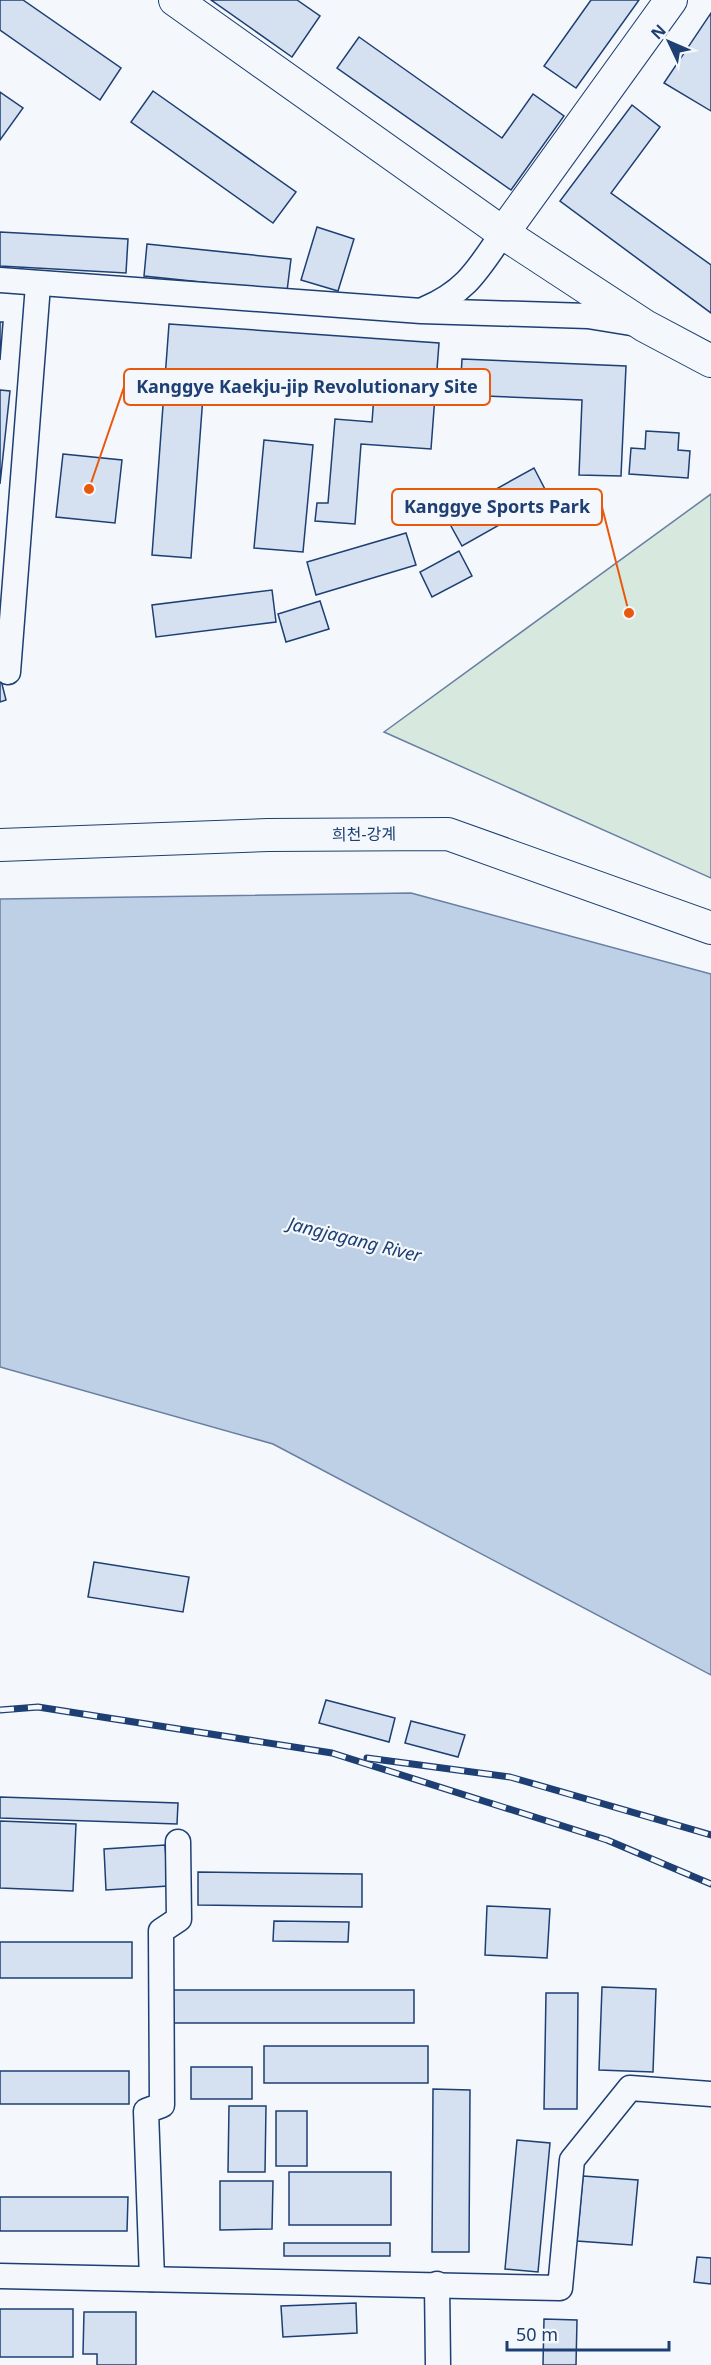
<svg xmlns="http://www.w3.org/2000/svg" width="711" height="2365" font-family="'Noto Sans','Noto Sans KR',sans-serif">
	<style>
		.green { fill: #d7e8df; stroke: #687fa3; stroke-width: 1.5 }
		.water { fill: #bed0e5; stroke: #687fa3; stroke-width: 1.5 }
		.building { fill: #d5e0f0; stroke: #1d3f73; stroke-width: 1.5 }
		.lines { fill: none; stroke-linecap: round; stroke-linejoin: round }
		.minor-casing { stroke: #1d3f73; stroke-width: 27 }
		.major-casing { stroke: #1d3f73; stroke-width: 34 }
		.minor { stroke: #f4f7fb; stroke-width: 24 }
		.major { stroke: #f4f7fb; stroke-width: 32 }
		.rail-casing { stroke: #1d3f73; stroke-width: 7 }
		.rail { stroke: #f4f7fb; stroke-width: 4.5; stroke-dasharray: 14; stroke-linecap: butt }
		.labels { text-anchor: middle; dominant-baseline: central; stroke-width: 4.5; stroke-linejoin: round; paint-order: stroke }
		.street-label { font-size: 16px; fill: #1d3f73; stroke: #f4f7fb }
		.water-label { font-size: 18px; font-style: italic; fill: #1d3f73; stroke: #f4f7fb }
		.leader { fill: none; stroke: #e8590c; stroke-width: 2 }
		.callout-dot { fill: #e8590c; stroke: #f4f7fb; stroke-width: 2 }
		.callout { fill: #f4f7fb; stroke: #e8590c; stroke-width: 2 }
		.callout-label { font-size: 18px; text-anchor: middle; font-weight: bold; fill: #1d3f73 }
	</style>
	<rect width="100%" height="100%" fill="#f4f7fb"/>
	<polygon class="green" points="711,494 711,878 384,732"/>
	<polygon class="water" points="411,893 711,974 711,1675 273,1444 0,1367 0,899"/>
	<g class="building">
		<polygon points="0,0 23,0 121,68 100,100 0,30"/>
		<polygon points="211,0 297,0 320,16 292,57"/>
		<polygon points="591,0 639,0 576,88 544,66"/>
		<polygon points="711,13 711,111 664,83"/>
		<polygon points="359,37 502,138 533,94 564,116 511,190 337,68"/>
		<polygon points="153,91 296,192 273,223 131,122"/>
		<polygon points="0,92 23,108 0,140"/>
		<polygon points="632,105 660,127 611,193 711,265 711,313 560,201"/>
		<polygon points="317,227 354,239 338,291 301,280"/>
		<polygon points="0,232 128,239 126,273 0,266"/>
		<polygon points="147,244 291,259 287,291 144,276"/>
		<polygon points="0,322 3,322 0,360"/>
		<polygon points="169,324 439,343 431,449 361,444 355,524 315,521 317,503 328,503 335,419 372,422 375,382 205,369 191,558 152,555"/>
		<polygon points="462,359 626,366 621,476 579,475 582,400 460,395"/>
		<polygon points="0,390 10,391 0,484"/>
		<polygon points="646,431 679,433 678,450 690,451 688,478 629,474 631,448 645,449"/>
		<polygon points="264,440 313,445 303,552 254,548"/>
		<polygon points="63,454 122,460 115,523 56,517"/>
		<polygon points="534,468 549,497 462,546 446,517"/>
		<polygon points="406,533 416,565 316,595 307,562"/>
		<polygon points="459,551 472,576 432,597 420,572"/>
		<polygon points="272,590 276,622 156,637 152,605"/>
		<polygon points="320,601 329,629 286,642 278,614"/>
		<polygon points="1,680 6,700 0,702 0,681"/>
		<polygon points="94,1562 189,1577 183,1612 88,1597"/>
		<polygon points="326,1700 395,1718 389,1742 319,1723"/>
		<polygon points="411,1721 465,1735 458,1757 405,1743"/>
		<polygon points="0,1797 178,1803 177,1824 0,1818"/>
		<polygon points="0,1821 76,1824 73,1891 0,1888"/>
		<polygon points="165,1845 168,1886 106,1890 104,1849"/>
		<polygon points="198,1872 362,1874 362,1907 198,1905"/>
		<polygon points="487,1906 550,1909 547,1958 485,1955"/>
		<polygon points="274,1921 349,1922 348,1942 273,1941"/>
		<rect x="0" y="1942" width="132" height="36"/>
		<polygon points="602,1987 656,1989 653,2072 599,2070"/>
		<rect x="167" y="1990" width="247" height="33"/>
		<polygon points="546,1993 578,1993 577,2109 544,2109"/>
		<rect x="264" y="2046" width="164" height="37"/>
		<rect x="191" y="2067" width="61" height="32"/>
		<rect x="0" y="2071" width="129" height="33"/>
		<polygon points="433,2089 470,2090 469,2252 432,2252"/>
		<polygon points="229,2106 266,2106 265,2172 228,2172"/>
		<rect x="276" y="2111" width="31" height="55"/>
		<polygon points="517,2140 550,2143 538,2272 505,2269"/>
		<rect x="289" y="2172" width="102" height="53"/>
		<polygon points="583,2176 638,2180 632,2245 577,2241"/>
		<polygon points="220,2181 273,2181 272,2229 220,2230"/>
		<polygon points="0,2197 128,2197 127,2231 0,2231"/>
		<rect x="284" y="2243" width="106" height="13"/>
		<polygon points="697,2257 711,2258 711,2284 694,2282"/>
		<polygon points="356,2303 357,2333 283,2337 281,2306"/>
		<rect x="0" y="2309" width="73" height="48"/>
		<polygon points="84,2312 136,2312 136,2365 97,2365 97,2354 83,2354"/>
		<polygon points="544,2319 577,2320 576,2365 543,2365"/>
	</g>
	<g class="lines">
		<defs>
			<g id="minor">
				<polyline points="0,280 421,311 588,316 637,324"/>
				<path d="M425,309C467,291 478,269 503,233"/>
				<polyline points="8,672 38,285"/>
				<polyline points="0,2276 560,2288 572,2160 630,2088 711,2094"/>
				<polyline points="152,2279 146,2111 162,2105 161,1931 179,1919 178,1842"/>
				<polyline points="437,2284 438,2365"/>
			</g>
			<g id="major">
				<polyline points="175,0 503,233 645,326 711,361"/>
				<polyline points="503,233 671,0"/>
				<polyline points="0,845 268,835 448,834 711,928"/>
			</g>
		</defs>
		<use href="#minor" class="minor-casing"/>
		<use href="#major" class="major-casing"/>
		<use href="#minor" class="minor"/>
		<use href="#major" class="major"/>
		<defs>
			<g id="rail">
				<polyline points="0,1710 38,1707 332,1753 607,1840 711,1884"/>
				<polyline points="367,1758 510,1777 711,1835"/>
			</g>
		</defs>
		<use href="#rail" class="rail-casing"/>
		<use href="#rail" class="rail"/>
	</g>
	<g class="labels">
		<g class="street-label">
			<text transform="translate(364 834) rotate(-1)">희천-강계</text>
		</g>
		<g class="water-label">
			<text transform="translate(355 1239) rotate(14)">Jangjagang River</text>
		</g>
	</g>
	<path class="leader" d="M89 489L124 387M629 613L602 507"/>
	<g class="callout-dot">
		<circle cx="89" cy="489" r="6"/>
		<circle cx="629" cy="613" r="6"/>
	</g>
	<g class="callout">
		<rect x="124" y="369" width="366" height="36" rx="6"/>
		<rect x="392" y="489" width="210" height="36" rx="6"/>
	</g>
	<g class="callout-label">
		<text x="307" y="393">Kanggye Kaekju-jip Revolutionary Site</text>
		<text x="497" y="513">Kanggye Sports Park</text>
	</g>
	<g transform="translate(669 42) rotate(314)" stroke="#f4f7fb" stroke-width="4.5" paint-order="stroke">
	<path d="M0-4.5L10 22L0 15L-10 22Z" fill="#1d3f73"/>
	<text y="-9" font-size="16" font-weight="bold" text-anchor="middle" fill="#1d3f73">N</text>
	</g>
	<path d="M507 2341v9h162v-9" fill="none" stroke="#1d3f73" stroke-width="3"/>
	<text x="516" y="2341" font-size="18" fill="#1d3f73" stroke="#f4f7fb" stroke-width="4.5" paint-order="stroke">50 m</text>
</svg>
